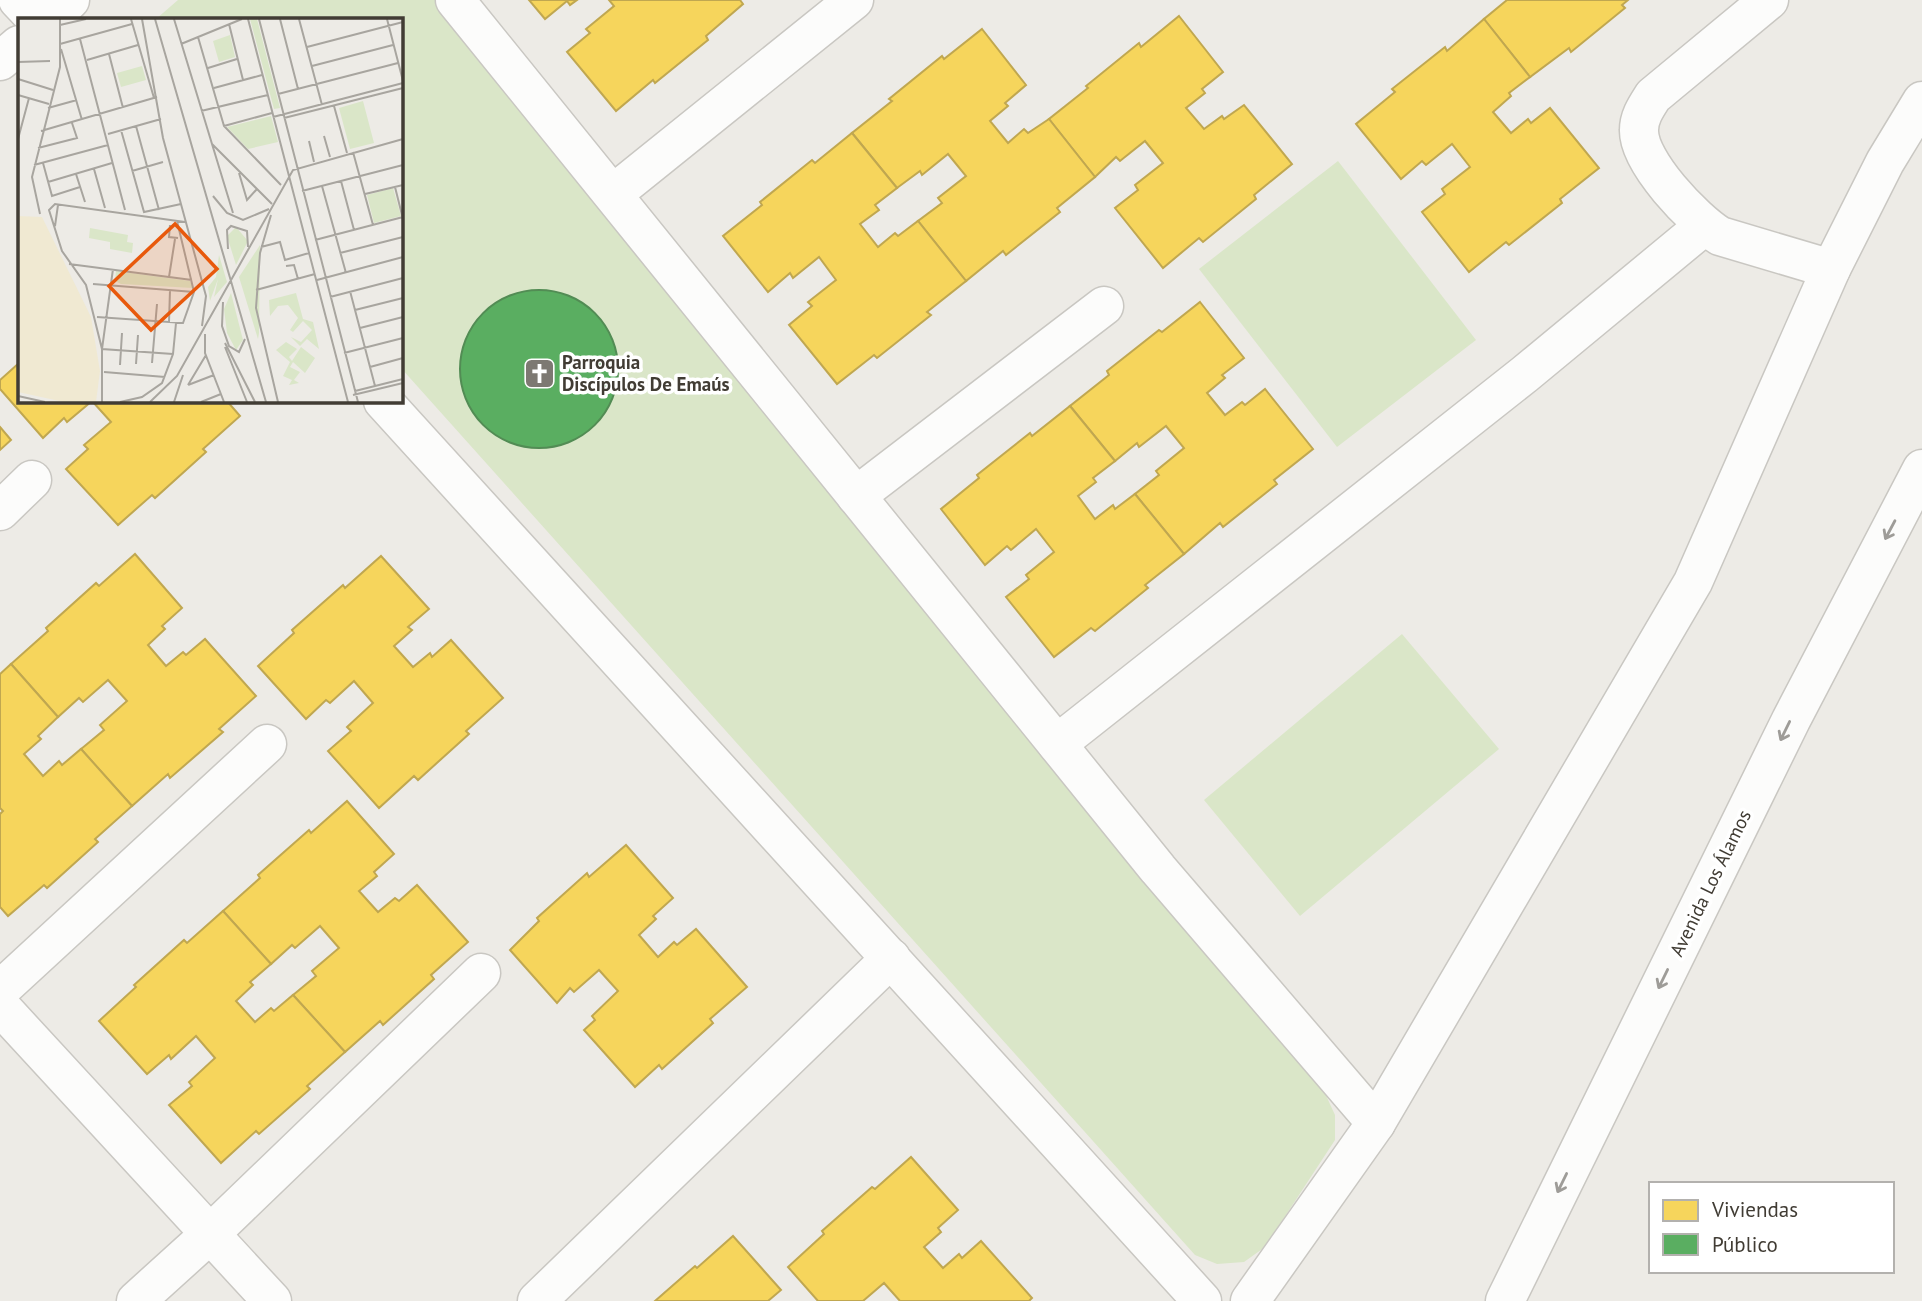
<svg xmlns="http://www.w3.org/2000/svg" width="1922" height="1301" font-family="'PT Sans',sans-serif">
	<style>
		.green { fill: #dae6c8 }
		.homes { fill: #f6d55c; stroke: #c0a750; stroke-width: 2 }
		.public { fill: #5aae61; stroke: #528c54; stroke-width: 2 }
		.lines { fill: none; stroke-linecap: round; stroke-linejoin: round }
		.minor-casing { stroke: #c9c7c2; stroke-width: 41 }
		.minor { stroke: #fcfcfb; stroke-width: 38 }
		.oneway { stroke: #9e9c98 }
		.labels { text-anchor: middle; dominant-baseline: central; stroke-width: 7; stroke-linejoin: round; paint-order: stroke }
		.poi-label { font-size: 19px; font-weight: bold; fill: #413c34; stroke: #fff; text-anchor: start }
		.street-label { font-size: 19px; fill: #413c34; stroke: #fff }
		.inset-road { fill: none; stroke: #a8a59f; stroke-width: 2 }
		.view { fill: #e8590c; fill-opacity: 0.15; stroke: #e8590c; stroke-width: 3.5 }
		.inset-edge { fill: none; stroke: #413c34; stroke-width: 3.5 }
	</style>
	<rect width="100%" height="100%" fill="#edebe6"/>
	<g class="green">
		<polygon points="178,0 441,0 1324,1091 1335,1115 1335,1140 1265,1247 1244,1262 1217,1264 1195,1255 401,368 401,19 156,19"/>
		<polygon points="1338,161 1476,340 1337,447 1199,269"/>
		<polygon points="1402,634 1499,749 1300,916 1204,800"/>
	</g>
	<g class="homes">
		<polygon points="529,0 577,0 570,5 567,1 545,19"/>
		<polygon points="609,0 740,0 743,4 706,36 708,40 655,83 653,80 616,111 567,52 590,33 586,29 614,6"/>
		<polygon points="1507,0 1628,0 1622,5 1625,8 1571,52 1569,48 1530,77 1484,19"/>
		<polygon points="1179,16 1223,72 1202,89 1205,93 1186,108 1204,129 1222,116 1224,119 1244,105 1292,164 1254,195 1256,199 1203,242 1199,238 1163,268 1115,208 1138,190 1135,185 1163,163 1145,141 1120,161 1116,157 1095,177 1049,119 1088,88 1086,86 1139,43 1141,47"/>
		<polygon points="1484,19 1530,77 1509,93 1511,96 1493,112 1511,133 1528,119 1531,123 1550,108 1599,168 1560,199 1562,203 1509,245 1506,242 1469,272 1422,212 1445,194 1442,189 1470,167 1452,144 1426,165 1422,161 1401,179 1356,124 1395,92 1392,89 1445,47 1447,51"/>
		<polygon points="982,29 1026,85 1005,103 1008,106 990,121 1008,143 1024,129 1028,133 1049,119 1095,177 1057,208 1060,212 1006,255 1003,251 966,281 918,221 942,203 938,198 966,176 948,154 922,175 920,171 897,188 852,133 892,101 889,99 942,56 944,59"/>
		<polygon points="852,133 897,188 875,205 879,210 860,224 878,247 895,233 898,236 918,221 966,281 927,312 931,315 877,358 874,355 837,384 789,325 812,306 808,302 836,280 819,257 793,278 790,273 768,292 723,236 762,205 760,202 812,160 815,163"/>
		<polygon points="1200,302 1244,358 1222,375 1225,378 1207,393 1225,415 1242,402 1245,405 1265,389 1313,449 1274,480 1277,484 1223,527 1220,523 1184,554 1135,494 1159,475 1156,471 1184,448 1166,426 1139,447 1137,443 1115,461 1070,406 1109,375 1107,371 1159,330 1162,332"/>
		<polygon points="19,363 19,401 92,401 67,422 64,418 43,438 0,389 0,380"/>
		<polygon points="92,401 227,401 240,416 203,449 206,452 155,498 152,495 118,525 66,469 88,449 84,445 111,422"/>
		<polygon points="1070,406 1115,461 1093,478 1096,482 1078,496 1095,519 1113,505 1115,509 1135,494 1184,554 1145,585 1148,588 1095,631 1091,628 1054,657 1006,597 1029,579 1026,575 1054,552 1036,529 1011,550 1007,546 985,565 941,509 979,478 977,475 1030,433 1032,436"/>
		<polygon points="0,427 11,440 0,450"/>
		<polygon points="135,554 182,608 162,626 165,629 148,645 166,666 183,652 186,655 205,639 256,696 219,729 223,732 170,778 168,774 132,806 81,749 104,730 100,725 127,701 108,680 83,702 79,698 58,717 11,664 48,631 46,628 96,583 99,586"/>
		<polygon points="381,556 429,609 408,627 412,630 394,646 413,667 430,653 432,657 451,640 503,698 466,731 469,734 418,780 414,776 379,808 328,751 351,731 347,727 373,703 354,681 330,703 326,700 306,719 258,666 294,633 292,630 343,585 345,588"/>
		<polygon points="11,664 58,717 38,736 41,739 24,754 43,776 59,761 62,765 81,749 132,806 95,839 98,842 47,888 44,885 8,916 0,907 0,814 3,811 0,808 0,674"/>
		<polygon points="347,801 394,854 374,872 377,876 359,891 378,912 395,898 399,901 417,885 468,942 431,975 434,979 383,1025 380,1021 345,1052 293,995 316,976 312,971 339,948 320,926 295,948 292,945 271,964 223,911 260,878 258,875 309,830 311,833"/>
		<polygon points="626,845 673,898 653,916 656,919 639,935 658,957 674,942 677,945 696,929 747,987 710,1019 713,1023 662,1069 659,1065 635,1087 584,1030 595,1020 592,1016 618,991 599,970 574,992 570,988 557,1003 510,950 539,921 537,918 587,873 589,877"/>
		<polygon points="223,911 271,964 250,982 253,985 236,1001 255,1022 271,1008 274,1011 293,995 345,1052 307,1086 310,1089 259,1134 256,1131 221,1163 169,1105 192,1086 189,1082 215,1058 196,1036 171,1059 169,1055 147,1074 99,1021 136,987 134,985 184,940 187,943"/>
		<polygon points="911,1157 958,1210 938,1228 941,1232 924,1247 943,1268 959,1254 962,1258 981,1241 1032,1298 1029,1301 900,1301 884,1283 863,1301 818,1301 788,1267 824,1234 822,1231 872,1187 875,1189"/>
		<polygon points="733,1236 781,1290 768,1301 655,1301 695,1266 697,1268"/>
	</g>
	<circle class="public" cx="539" cy="369" r="79"/>
	<g class="lines">
		<defs>
			<g id="minor">
				<polyline points="18,0 36,19"/>
				<polyline points="455,0 1158,869 1376,1123"/>
				<path d="M1769,0L1653,96C1646,107 1639,117 1639,130C1638,162 1694,220 1720,236L1831,269"/>
				<polyline points="49,19 70,0"/>
				<polyline points="0,61 19,45"/>
				<polyline points="613,194 854,0"/>
				<polyline points="383,401 1202,1301"/>
				<polyline points="856,496 1104,306"/>
				<polyline points="0,511 32,480"/>
				<polyline points="1057,744 1525,374 1704,226"/>
				<polyline points="0,990 267,744"/>
				<polyline points="0,1006 272,1301"/>
				<polyline points="136,1301 210,1234 481,973"/>
				<polyline points="537,1301 891,958"/>
				<polyline points="1250,1301 1376,1123 1693,582 1831,269 1885,162 1922,101"/>
				<polyline points="1505,1301 1791,720 1922,469"/>
			</g>
		</defs>
		<use href="#minor" class="minor-casing"/>
		<use href="#minor" class="minor"/>
	</g>
	<defs><path id="oneway-shaft" d="M-6 0H5M1.5-3L5.5 0L1.5 3" fill="none" stroke-width="1.6" stroke-linecap="round" stroke-linejoin="round" transform="scale(1.75)"/></defs>
	<g class="oneway">
		<use href="#oneway-shaft" transform="translate(1890 530) rotate(118)"/>
		<use href="#oneway-shaft" transform="translate(1785 731) rotate(116)"/>
		<use href="#oneway-shaft" transform="translate(1663 979) rotate(116)"/>
		<use href="#oneway-shaft" transform="translate(1562 1183) rotate(116)"/>
	</g>
	<defs>
		<symbol id="church-square" viewBox="-11 -11 22 22"><rect x="-9" y="-9" width="18" height="18" rx="4" fill="#7d7972" stroke="#fff"/><path d="M-1.2-6h2.4v3.5h3.3v2.4h-3.3V6h-2.4V-.1h-3.3v-2.4h3.3Z" fill="#fff"/></symbol>
	</defs>
	<g fill-rule="evenodd">
		<use href="#church-square" x="522" y="356" width="35" height="35"/>
	</g>
	<g class="labels">
		<g class="poi-label">
			<text x="562" y="362">Parroquia<tspan x="562" dy="22">Discípulos De Emaús</tspan></text>
		</g>
		<g class="street-label">
			<text transform="translate(1710 883) rotate(-64)">Avenida Los Álamos</text>
		</g>
	</g>
	<g transform="translate(18 18)">
		<rect width="385" height="385" fill="#edebe6"/>
		<path d="M232,1H239L262,90L256,91ZM212,17L217,39L201,44L195,23ZM124,48L128,62L103,69L99,55ZM345,83L356,125L332,131L321,90ZM253,98L260,124L230,131L209,109ZM375,170L383,198L356,205L349,177ZM218,209L230,223L218,247L209,218ZM72,210L110,217L109,224L115,225L114,235L92,231V224L71,220ZM242,227L241,315L240,321L221,259ZM201,237L209,264L196,279L200,261L192,283L190,269L198,259ZM98,253L172,263L175,270L103,266L97,263ZM213,275L225,322L218,332L209,315L206,291ZM278,275L285,301L295,304L301,331L289,321L282,328L273,319L283,324L294,312L285,303L275,314L272,312L280,300L270,287L260,288L252,298L251,282ZM268,324L279,331L271,339L274,343L283,329L297,340L287,355L275,344L272,349L282,354L276,362L281,365L271,367L274,362L265,358L272,344L258,332Z" fill="#dae6c8"/>
		<path d="M0,198L24,199L73,299L82,353L78,384H46L0,374Z" fill="#f0e9d2"/>
		<path class="inset-road" d="M113,1L136,80M124,1L145,120L188,278L184,308M137,1L248,384M156,1L215,195M230,1L330,384M241,1L340,384M262,1L280,71M281,1L304,87M369,1L385,63M211,6L225,62M42,7L68,1M180,19L206,108L263,167M62,21L107,192M42,26L114,6M163,26L224,1M289,29L385,4M43,31L64,102M91,36L105,90M69,42L120,27M0,44L32,43M294,48L375,27M190,50L219,41M0,61L35,72M196,70L244,57M260,76L380,45M0,77L31,86M316,88L329,135M30,90L59,82M183,93L250,77M255,99L385,65M266,100L385,70M118,108L141,192M206,108L254,95M103,112L126,194L163,186M23,113L139,79M90,116L143,101M306,118L312,139M0,121L11,80M291,123L296,144M194,126L254,186M20,130L59,120L54,105M335,134L355,207M25,145L34,178L62,169M16,147L90,127M76,151L87,190M114,153L145,144M221,155L229,182L239,171M58,156L67,184M323,163L336,212M30,164L94,145M304,168L328,255M377,169L385,201M284,173L385,147M347,176L385,167M195,178L209,195L225,202L251,191M22,196L14,159L42,49V1M253,197L242,235L238,290L260,384M152,207L151,219L160,220M37,208L40,187M297,222L385,199M243,229L262,224L267,242L291,235M210,231L209,212L213,208L229,213L230,229M322,235L385,219M51,246L174,262M268,248L276,247L280,261M151,259L157,221M299,262L385,239M75,266L176,274M238,272L297,256M332,273L357,368M312,279L385,260M205,284L204,308L211,328L221,334L227,321M337,292L385,280M79,299L165,305L176,274L159,203M151,304L152,272M342,310L385,299M187,316V335L206,384M207,325L237,384M207,329L229,384M326,335L385,320M155,336L84,331L68,267L44,233L31,192L37,186L167,204M134,345L139,286M118,346L120,317M102,347L104,315M352,349L385,340M86,354L147,359M170,367L188,337M170,367L196,357M337,373L385,361M335,377L385,365M0,378L27,384M84,384V331L95,251M102,384L124,379L144,365L155,336L158,305M132,384L159,358L275,152L385,121M156,384L165,357M183,384L203,376"/>
		<path class="view" d="M157,206L199,251L133,312L91,268Z"/>
		<rect width="385" height="385" class="inset-edge"/>
	</g>
	<rect x="1649" y="1182" width="245" height="91" fill="#ffffff" stroke="#b3b1ae" stroke-width="2"/>
	<rect x="1663" y="1200" width="35" height="21" fill="#f6d55c" stroke="#b3b1ae" stroke-width="2"/>
	<text x="1712" y="1217" font-size="21" fill="#413c34">Viviendas</text>
	<rect x="1663" y="1234" width="35" height="21" fill="#5aae61" stroke="#b3b1ae" stroke-width="2"/>
	<text x="1712" y="1252" font-size="21" fill="#413c34">Público</text>
</svg>
